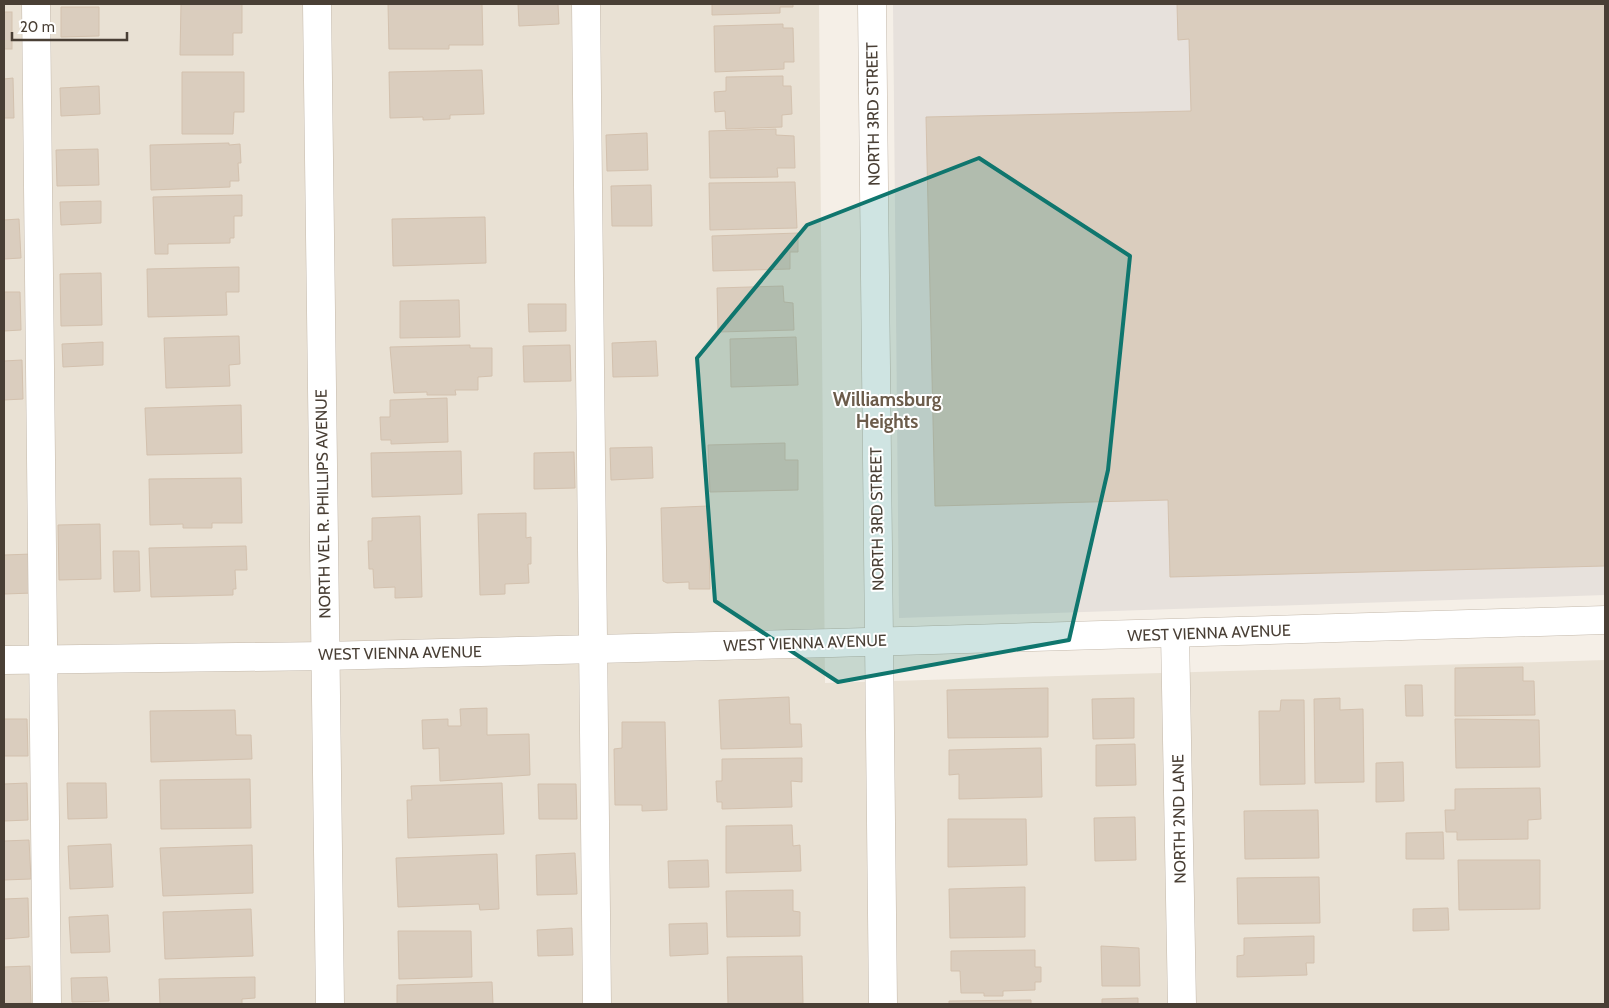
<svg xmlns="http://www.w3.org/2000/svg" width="1609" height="1008" font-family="Cabin,sans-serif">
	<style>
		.residential { fill: #e9e1d4 }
		.industrial { fill: #e7e1dc }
		.building { fill: #dacdbe; stroke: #d3c1ae }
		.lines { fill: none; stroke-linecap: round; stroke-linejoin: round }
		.minor-casing { stroke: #c4b9ab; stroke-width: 29 }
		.minor { stroke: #fff; stroke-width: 28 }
		.marked { fill: #0f766e; fill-opacity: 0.2; stroke: #0f766e; stroke-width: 4; stroke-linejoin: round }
		.labels { text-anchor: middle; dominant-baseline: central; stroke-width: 4; stroke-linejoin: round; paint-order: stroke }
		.street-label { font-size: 16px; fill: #493f35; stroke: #fff }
		.quarter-label { font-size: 19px; font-weight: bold; fill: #6c5c4b; stroke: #fff }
	</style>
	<rect width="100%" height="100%" fill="#f5efe7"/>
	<polygon class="residential" points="4,4 819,4 825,683 1605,660 1605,1004 4,1004"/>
	<polygon class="industrial" points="893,4 1605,4 1605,595 899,618"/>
	<g class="building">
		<polygon points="181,4 242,4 242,33 233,33 233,55 180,55"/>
		<polygon points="388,4 482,4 483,45 449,45 449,49 389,49"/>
		<polygon points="518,4 558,4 559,24 519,26"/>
		<polygon points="712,4 793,4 793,7 780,7 780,13 712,15"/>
		<polygon points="1177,4 1605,4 1605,566 1170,577 1168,500 935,506 926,117 1191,111 1189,39 1178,40"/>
		<polygon points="61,7 99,7 99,36 61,37"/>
		<rect x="4" y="12" width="8" height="37"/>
		<polygon points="783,24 783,28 793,28 794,62 784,62 784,69 715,72 714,26"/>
		<polygon points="482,70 484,114 450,115 450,119 423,120 423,117 390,118 389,72"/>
		<polygon points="182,72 244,72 244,112 234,112 233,134 182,134"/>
		<polygon points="783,76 783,86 791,86 792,114 782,115 782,127 726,129 725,111 715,112 714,92 726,91 726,77"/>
		<polygon points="13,78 14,118 4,118 4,79"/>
		<polygon points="99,86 100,114 61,116 60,88"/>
		<polygon points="776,129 776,135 794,136 795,168 777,168 778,177 710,178 709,131"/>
		<polygon points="647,133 648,170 607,171 606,135"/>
		<polygon points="229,143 229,145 240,144 241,163 238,163 239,181 230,181 230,187 151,190 150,145"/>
		<polygon points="98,149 99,185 57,186 56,150"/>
		<polygon points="795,182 797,228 710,230 709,183"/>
		<polygon points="651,185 652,226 612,226 611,186"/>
		<polygon points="242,195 242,216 234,216 234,238 230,238 230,243 168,244 168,254 155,254 153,197"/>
		<polygon points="101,201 101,223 61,225 60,202"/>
		<polygon points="485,217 486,263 393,266 392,219"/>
		<polygon points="19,219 21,258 4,259 4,220"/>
		<polygon points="798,233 798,252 790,252 790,269 713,271 712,236"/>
		<polygon points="239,267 239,292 226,292 227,315 148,317 147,269"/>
		<polygon points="101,273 102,325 61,326 60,274"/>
		<polygon points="783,286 784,302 793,303 794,330 718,332 717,288"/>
		<polygon points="4,292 20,292 21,330 4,331"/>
		<polygon points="459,300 460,337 400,338 400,301"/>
		<polygon points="528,304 566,304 566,331 529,332"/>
		<polygon points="239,336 240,364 229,365 230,386 166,388 164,338"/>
		<polygon points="796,337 798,385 731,387 730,339"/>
		<polygon points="656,341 658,376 613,377 612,343"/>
		<polygon points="103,342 103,365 63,367 62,344"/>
		<polygon points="470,345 470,348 492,348 492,376 478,377 478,390 455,390 456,395 427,395 427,392 394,393 390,347"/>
		<polygon points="570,345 571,381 524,382 523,346"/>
		<polygon points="22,360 23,399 4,400 4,361"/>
		<polygon points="447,398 448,442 391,444 391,440 381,440 380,417 390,417 390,400"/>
		<polygon points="241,405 242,453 147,455 145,408"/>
		<polygon points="785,443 785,460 798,460 798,490 710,492 708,445"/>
		<polygon points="652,447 653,478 611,480 610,448"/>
		<polygon points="461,451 462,494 372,497 371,453"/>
		<polygon points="574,452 575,488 534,489 534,453"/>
		<polygon points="241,478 242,523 212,523 212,528 183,528 183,524 150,525 149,479"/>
		<polygon points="708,506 710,589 689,589 689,582 667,583 663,581 661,508"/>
		<polygon points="526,513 526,538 531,537 531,564 528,564 529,583 505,584 505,594 480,595 478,514"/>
		<polygon points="420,516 422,597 395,598 395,587 374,588 373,569 369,569 368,541 372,541 372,518"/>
		<polygon points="100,524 101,579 59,580 58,525"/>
		<polygon points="246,546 247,570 235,570 236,589 233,589 233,595 151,597 149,548"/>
		<polygon points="113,551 139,551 140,591 114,592"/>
		<polygon points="32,554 33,593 4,594 4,555"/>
		<polygon points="1523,667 1523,681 1534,681 1535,715 1455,716 1455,668"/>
		<polygon points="1405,685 1422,685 1423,716 1406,716"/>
		<polygon points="1048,688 1048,737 948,738 947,690"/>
		<polygon points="789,697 790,724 801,724 802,747 721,749 719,700"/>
		<polygon points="1134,698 1134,738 1093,739 1092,699"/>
		<polygon points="1340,698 1340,710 1363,709 1364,782 1315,783 1314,699"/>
		<polygon points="1281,700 1304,700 1305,784 1260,785 1259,711 1280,711"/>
		<polygon points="487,708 487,735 529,734 530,775 440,781 439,748 423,749 422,720 448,719 448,726 461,726 460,709"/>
		<polygon points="235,710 236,735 251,735 252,759 151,762 150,711"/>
		<polygon points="4,719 27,719 28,756 4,756"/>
		<polygon points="1455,719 1539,720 1540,767 1456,768"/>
		<polygon points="622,722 665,722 667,810 642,811 642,805 615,805 614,749 622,748"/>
		<polygon points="1135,744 1136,785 1096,786 1096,745"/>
		<polygon points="1041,748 1042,797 959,799 959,774 949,775 949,750"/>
		<polygon points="802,758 802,782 791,781 792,807 722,809 722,802 717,802 716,781 722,781 722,759"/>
		<polygon points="1403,762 1404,801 1376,802 1376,763"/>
		<polygon points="250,779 251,828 161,829 160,780"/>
		<polygon points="27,783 28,820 4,821 4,784"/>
		<polygon points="67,783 106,783 107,818 68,819"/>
		<polygon points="502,783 504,834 408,838 407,800 412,800 411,786"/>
		<polygon points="538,784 576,784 577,819 539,819"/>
		<polygon points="1540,788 1541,819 1528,820 1528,839 1457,840 1457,832 1446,832 1445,810 1455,810 1455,789"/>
		<polygon points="1318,810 1319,858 1245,859 1244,811"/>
		<polygon points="1135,817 1136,860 1095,861 1094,818"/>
		<polygon points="948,819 1026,819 1027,865 948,867"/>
		<polygon points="792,825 793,846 800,845 801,871 726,873 726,826"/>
		<polygon points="1443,832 1444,859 1406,859 1406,833"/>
		<polygon points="29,840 31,879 4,880 4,841"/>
		<polygon points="111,844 113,887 70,889 68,846"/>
		<polygon points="252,845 253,893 163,896 160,848"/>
		<polygon points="575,853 577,894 537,895 536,855"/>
		<polygon points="497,854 499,909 480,910 479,904 398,907 396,858"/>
		<polygon points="708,860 709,887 669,888 668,861"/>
		<polygon points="1458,860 1540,860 1540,909 1459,910"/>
		<polygon points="1319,877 1320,923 1238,924 1237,878"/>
		<polygon points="1025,887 1025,937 950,938 949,889"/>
		<polygon points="793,890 793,911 800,912 800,936 727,937 726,891"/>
		<polygon points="28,898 29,937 4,939 4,899"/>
		<polygon points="1448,908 1449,930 1413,931 1413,909"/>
		<polygon points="251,909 253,956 165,959 163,912"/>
		<polygon points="108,915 110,952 71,953 69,917"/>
		<polygon points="707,923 708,954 670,956 669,924"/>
		<polygon points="572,928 573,955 538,956 537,930"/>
		<polygon points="398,931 471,931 472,977 399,979"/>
		<polygon points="1314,936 1314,963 1306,963 1307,975 1237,977 1237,956 1244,955 1244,938"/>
		<polygon points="1101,946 1139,948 1140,986 1102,986"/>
		<polygon points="1035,950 1035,967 1041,967 1041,982 1035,982 1035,990 1003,991 1003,996 984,996 984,993 961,993 960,971 951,971 951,951"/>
		<polygon points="802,956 803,1003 728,1004 727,957"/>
		<polygon points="30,966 31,1003 4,1004 4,967"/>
		<polygon points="107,977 109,1001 72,1002 71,978"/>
		<polygon points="255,977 255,998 242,999 242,1004 160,1004 159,979"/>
		<polygon points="492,982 493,1004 397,1004 397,985"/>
		<polygon points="1138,998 1138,1004 1102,1004 1102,999"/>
		<polygon points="1031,1000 1031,1004 949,1004 949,1001"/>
	</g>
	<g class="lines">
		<defs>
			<g id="minor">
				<polyline points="36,4 47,1004"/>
				<polyline points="317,4 330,1004"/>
				<polyline points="586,4 597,1004"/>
				<polyline points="872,4 883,1004"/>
				<polyline points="1175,634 1182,1004"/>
				<polyline points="4,660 325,656 832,643 1605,620"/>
			</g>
		</defs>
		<use href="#minor" class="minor-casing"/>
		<use href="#minor" class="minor"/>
	</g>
	<path class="marked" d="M979,158L1130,256L1108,470L1069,640L838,682L715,601L697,358L807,225Z"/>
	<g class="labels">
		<g class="street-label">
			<text transform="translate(873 114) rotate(-91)">NORTH 3RD STREET</text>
			<text transform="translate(323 504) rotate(-91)">NORTH VEL R. PHILLIPS AVENUE</text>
			<text transform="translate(877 519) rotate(-91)">NORTH 3RD STREET</text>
			<text transform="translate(1209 633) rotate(-2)">WEST VIENNA AVENUE</text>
			<text transform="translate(805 643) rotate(-2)">WEST VIENNA AVENUE</text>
			<text transform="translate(400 653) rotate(-1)">WEST VIENNA AVENUE</text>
			<text transform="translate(1179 819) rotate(-91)">NORTH 2ND LANE</text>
		</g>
		<g class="quarter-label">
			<text x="887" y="399">Williamsburg<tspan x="887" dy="22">Heights</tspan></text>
		</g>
	</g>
	<rect width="1609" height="1008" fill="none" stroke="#493f35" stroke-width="10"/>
	<path d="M12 32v8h115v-8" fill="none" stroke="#493f35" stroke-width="2.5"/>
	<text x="20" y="32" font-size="15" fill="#493f35" stroke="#ffffff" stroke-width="4" paint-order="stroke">20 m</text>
</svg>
